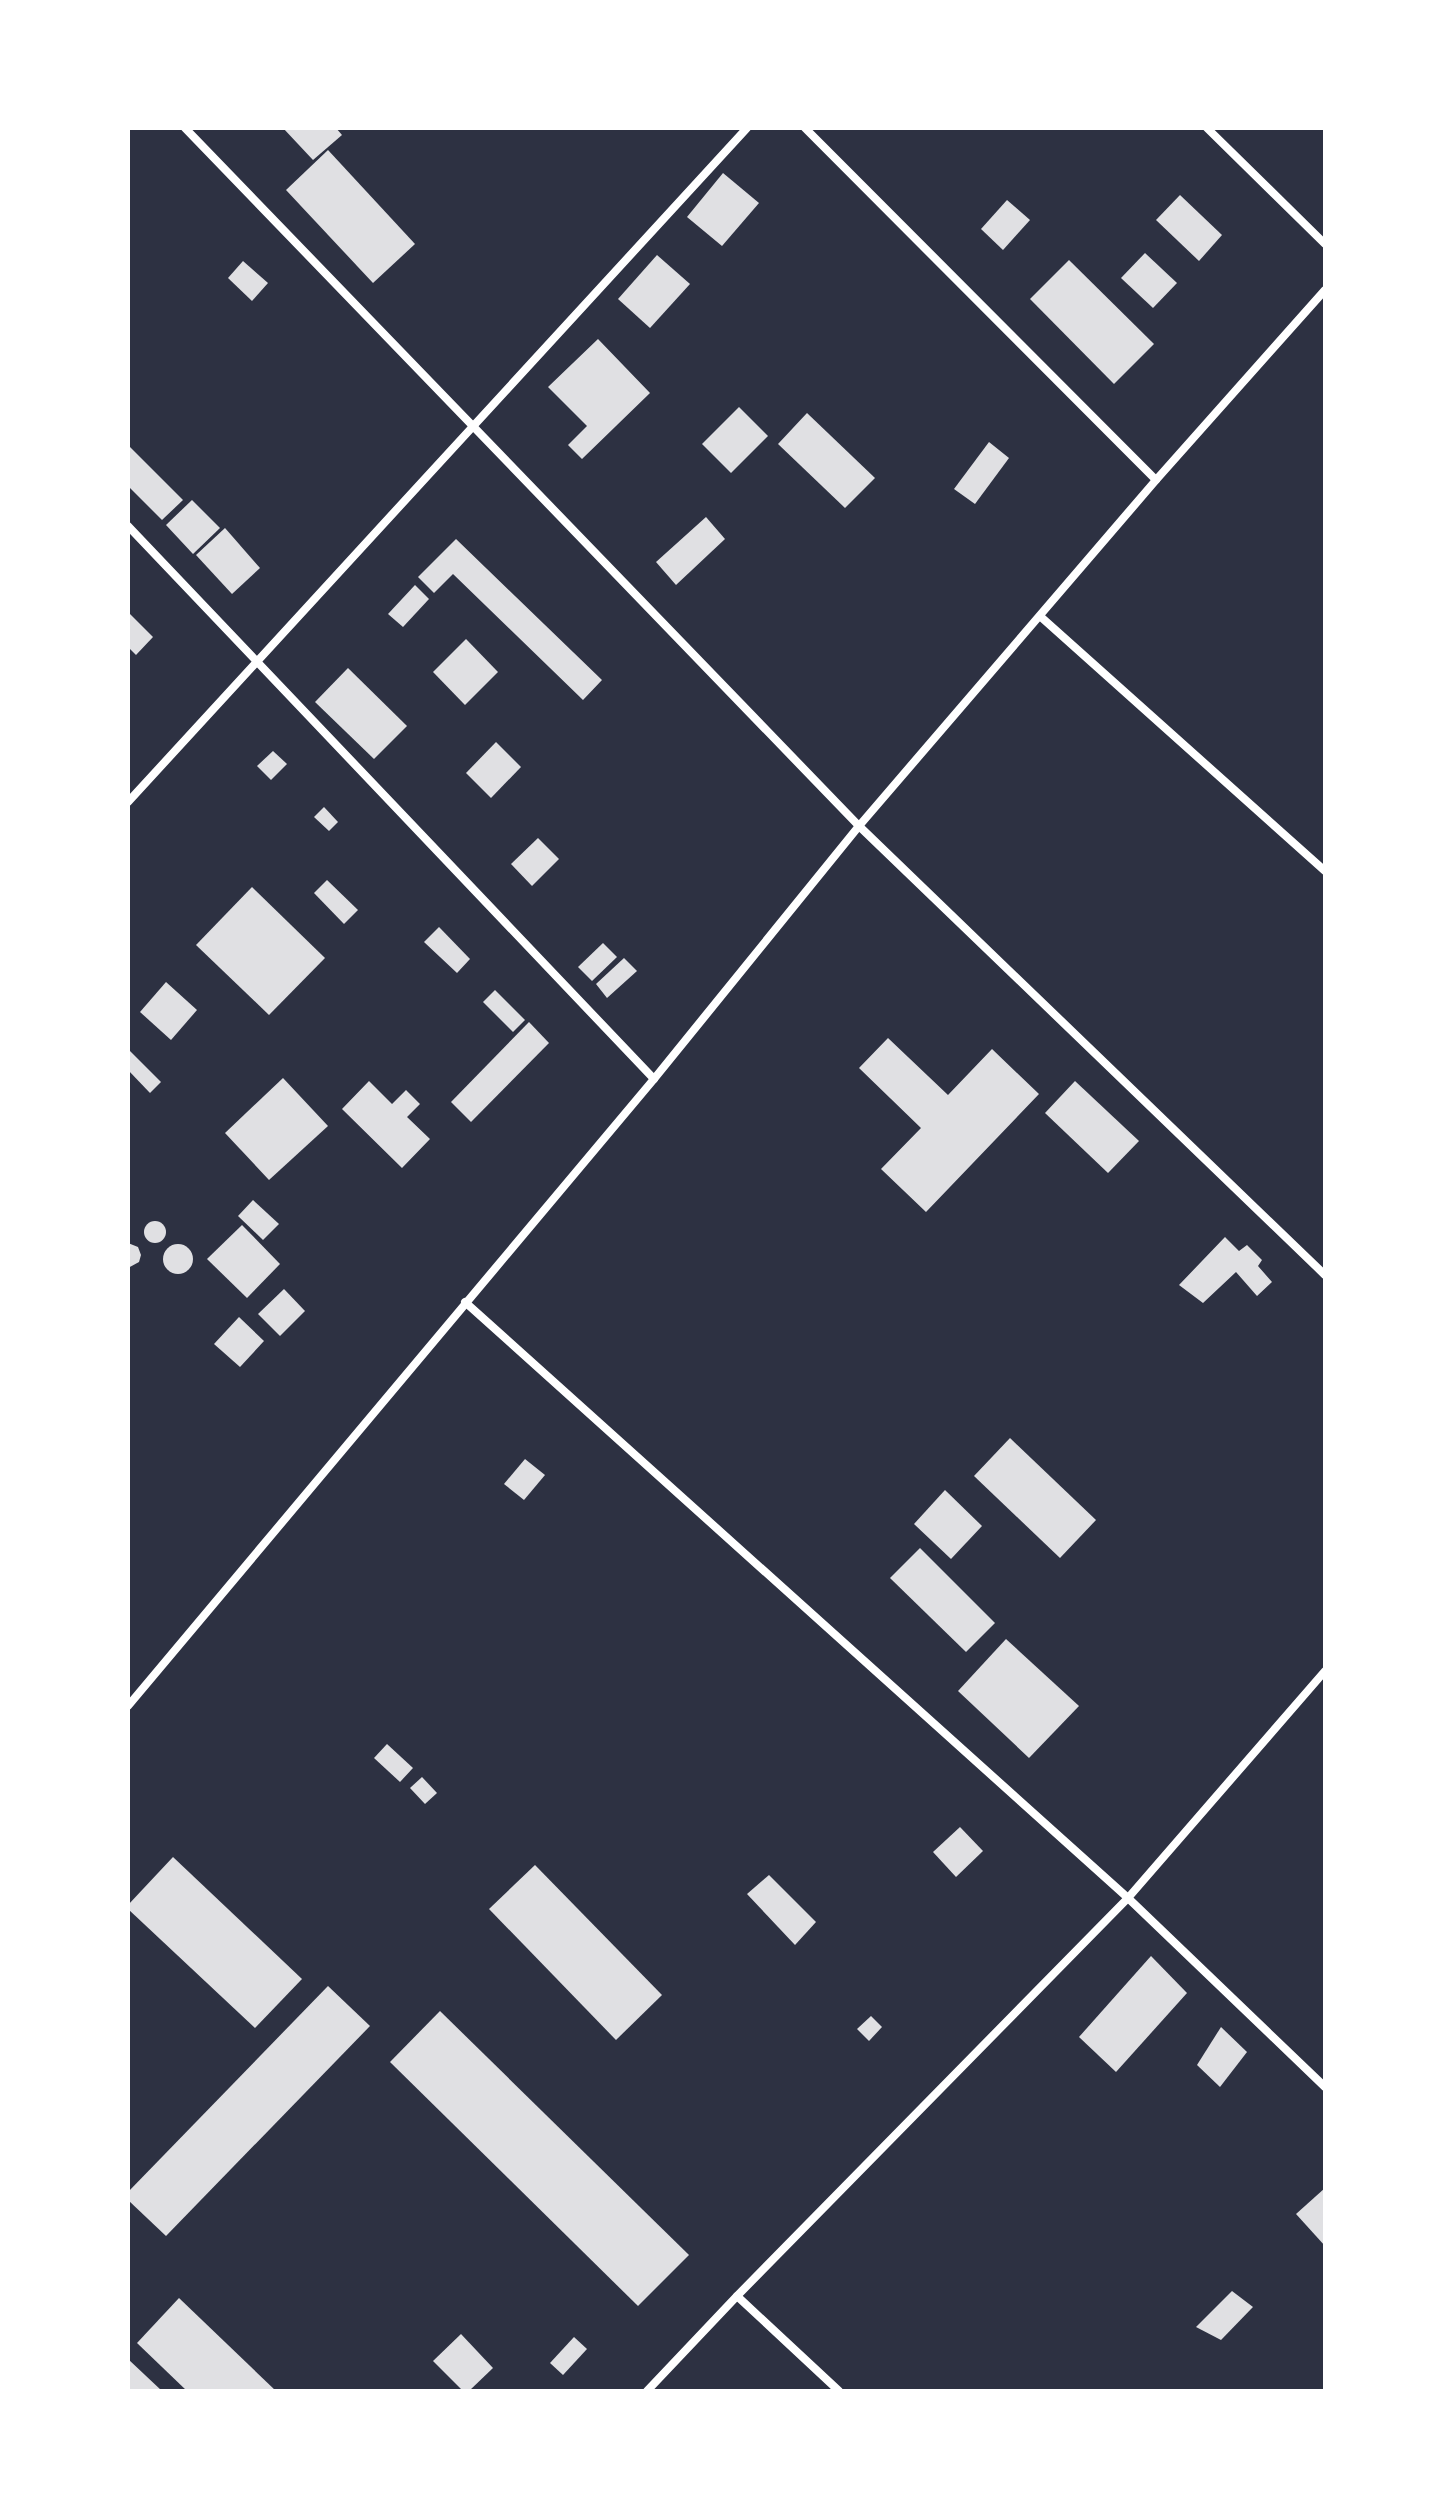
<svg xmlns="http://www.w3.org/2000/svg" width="1453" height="2519" font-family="'Asap Condensed',sans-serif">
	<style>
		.building { fill: #e0e0e3 }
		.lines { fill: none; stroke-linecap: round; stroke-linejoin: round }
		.minor { stroke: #fff; stroke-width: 8 }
	</style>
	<rect width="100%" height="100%" fill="#2d3142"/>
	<g class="building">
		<polygon points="283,128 336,128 342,135 313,160"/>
		<polygon points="328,150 415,244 373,283 286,190"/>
		<polygon points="723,173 759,203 722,246 687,217"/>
		<polygon points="1180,195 1222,235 1199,261 1156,220"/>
		<polygon points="1007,200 1030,220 1003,250 981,229"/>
		<polygon points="1145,253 1177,283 1153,308 1121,278"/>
		<polygon points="657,255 690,284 650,328 618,299"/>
		<polygon points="1069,260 1154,344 1114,384 1030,299"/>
		<polygon points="243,261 268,283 252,301 228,278"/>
		<polygon points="598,339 650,393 582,459 568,445 587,426 548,387"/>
		<polygon points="739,407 768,436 731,473 702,444"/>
		<polygon points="807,413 875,478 845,508 778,444"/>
		<polygon points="989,442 1009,458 975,504 954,489"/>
		<polygon points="128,445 183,500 162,520 128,486"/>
		<polygon points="192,500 220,528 193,554 166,525"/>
		<polygon points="706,517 725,539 676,585 656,562"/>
		<polygon points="225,528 260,568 232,594 196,555"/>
		<polygon points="456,539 602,680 583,700 453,574 434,593 418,577"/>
		<polygon points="415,585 429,599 403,627 388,614"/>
		<polygon points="128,612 153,637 136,655 128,647"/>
		<polygon points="466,639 498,672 465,705 433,672"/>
		<polygon points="348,668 407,726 374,759 315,702"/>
		<polygon points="496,742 521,767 491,798 466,773"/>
		<polygon points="273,751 287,764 271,780 257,766"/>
		<polygon points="324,807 338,822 329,831 314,817"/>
		<polygon points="538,838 559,859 532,886 511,864"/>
		<polygon points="327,880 358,910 344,924 314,893"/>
		<polygon points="252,887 325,958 269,1015 196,945"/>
		<polygon points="439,927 470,959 457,973 424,942"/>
		<polygon points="603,943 617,957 592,981 578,967"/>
		<polygon points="624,958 637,971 607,998 596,984"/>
		<polygon points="166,982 197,1010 171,1040 140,1012"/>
		<polygon points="495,990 525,1020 513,1032 483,1002"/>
		<polygon points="529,1022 549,1043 471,1122 451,1102"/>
		<polygon points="888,1038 948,1095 992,1049 1039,1094 926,1212 881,1169 921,1128 859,1068"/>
		<polygon points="128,1049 161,1082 150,1093 128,1070"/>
		<polygon points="283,1078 328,1126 269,1180 225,1133"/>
		<polygon points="369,1081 392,1104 406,1090 420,1104 407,1117 430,1139 402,1168 342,1109"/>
		<polygon points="1075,1081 1139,1141 1108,1173 1045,1113"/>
		<polygon points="253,1200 279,1224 263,1240 238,1216"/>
		<circle cx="155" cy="1232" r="11"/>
		<polygon points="242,1225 280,1264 247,1298 207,1259"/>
		<polygon points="1225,1237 1239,1251 1247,1245 1262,1260 1258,1266 1272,1282 1257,1296 1236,1272 1203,1303 1179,1285"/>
		<polygon points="128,1243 138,1247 141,1255 139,1262 128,1268"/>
		<circle cx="178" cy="1259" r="15"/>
		<polygon points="284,1289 305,1311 280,1336 258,1314"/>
		<polygon points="239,1317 264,1341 240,1367 214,1344"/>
		<polygon points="1010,1438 1096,1520 1060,1558 974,1476"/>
		<polygon points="525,1459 545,1475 524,1500 504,1484"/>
		<polygon points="945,1490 982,1526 951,1559 914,1524"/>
		<polygon points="920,1548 995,1623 966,1652 890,1578"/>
		<polygon points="1006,1639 1079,1706 1029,1758 958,1691"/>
		<polygon points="387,1744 413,1768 400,1782 374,1758"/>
		<polygon points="422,1777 437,1793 425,1804 410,1788"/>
		<polygon points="960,1827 983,1851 956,1877 933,1852"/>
		<polygon points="173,1857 302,1979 255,2028 128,1909 128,1905"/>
		<polygon points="535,1865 662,1995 616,2040 489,1909"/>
		<polygon points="769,1875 816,1922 795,1945 747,1894"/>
		<polygon points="1151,1956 1187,1993 1116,2072 1079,2037"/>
		<polygon points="328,1986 370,2026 166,2236 128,2200 128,2192"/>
		<polygon points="440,2011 689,2255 638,2306 390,2062"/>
		<polygon points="871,2016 882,2027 869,2041 857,2029"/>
		<polygon points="1221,2027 1247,2052 1220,2087 1197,2065"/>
		<polygon points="1325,2188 1325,2246 1296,2214"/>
		<polygon points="1232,2291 1253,2307 1221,2340 1196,2327"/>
		<polygon points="179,2298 276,2391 187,2391 137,2343"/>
		<polygon points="461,2334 493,2368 469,2391 463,2391 433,2361"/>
		<polygon points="574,2337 587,2349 563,2375 550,2363"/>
		<polygon points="128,2359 162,2391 128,2391"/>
	</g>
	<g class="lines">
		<g class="minor">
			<polyline points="185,128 859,826 1325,1275"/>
			<polyline points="805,128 1156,480"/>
			<polyline points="1207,128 1325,244"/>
			<polyline points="128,526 654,1079"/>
			<polyline points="1041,617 1325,871"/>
			<polyline points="128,802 747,128"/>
			<polyline points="465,1302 1128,1898 1325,2087"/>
			<polyline points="128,1706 654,1079 859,826 1156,480 1325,290"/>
			<polyline points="737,2296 839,2391"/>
			<polyline points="647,2391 737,2296 1128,1898 1325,1671"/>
		</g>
	</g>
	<rect width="1453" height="2519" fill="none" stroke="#ffffff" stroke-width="260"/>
</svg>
